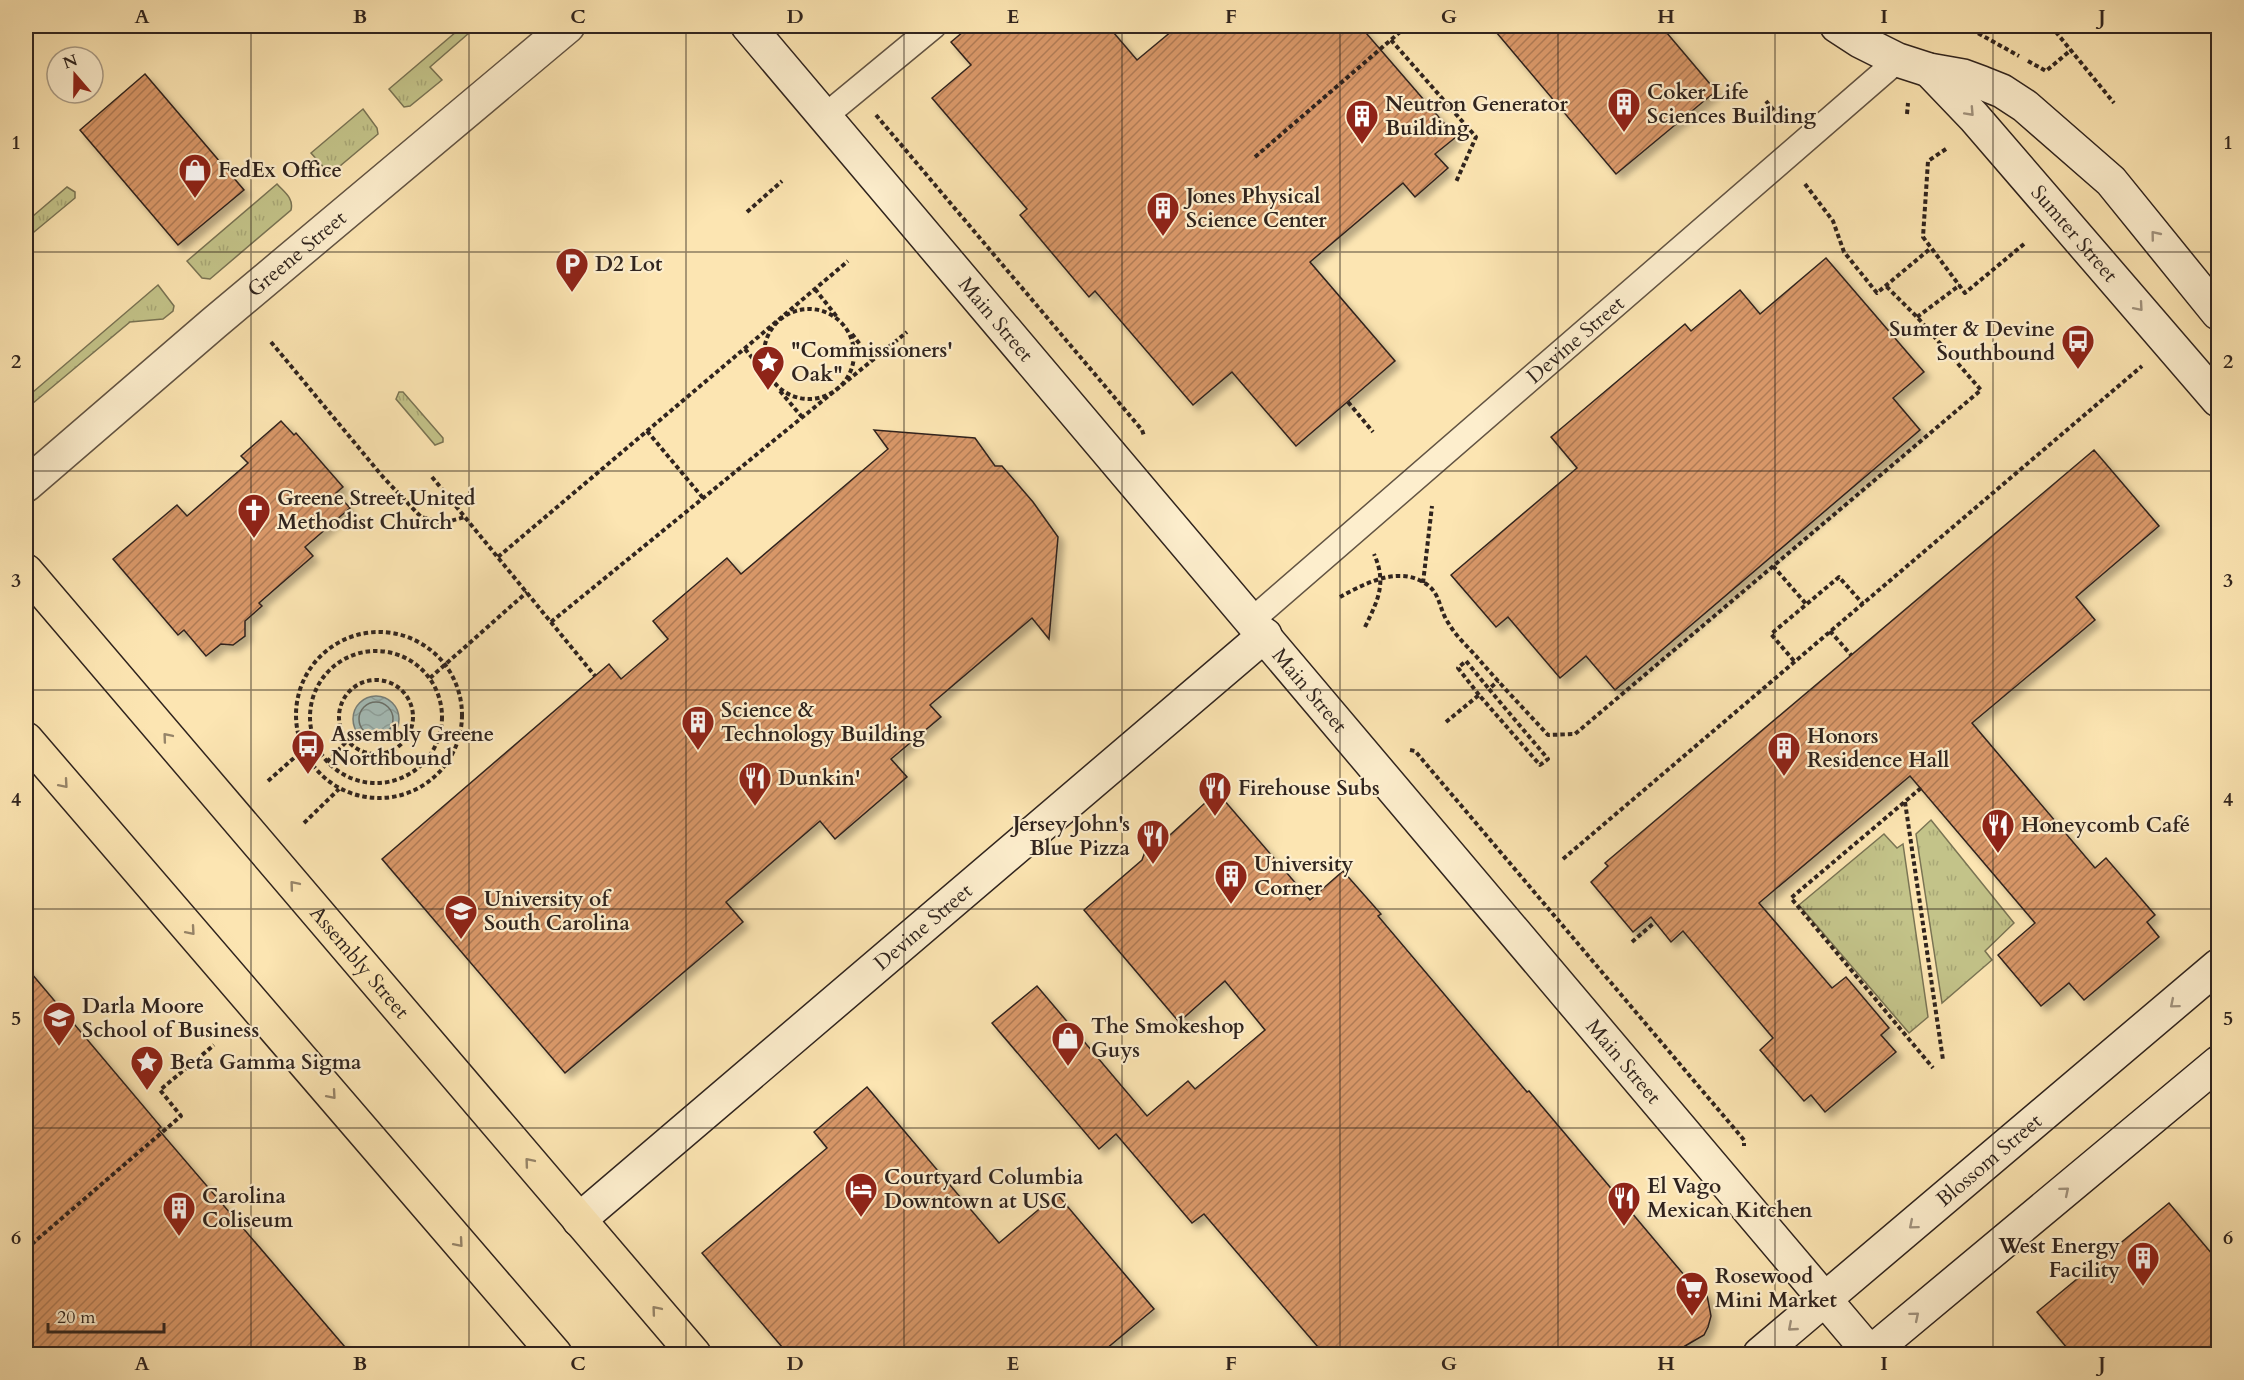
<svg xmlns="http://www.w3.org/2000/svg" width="2244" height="1380" font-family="Cardo,serif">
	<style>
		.grass { fill: url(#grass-tufts); stroke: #7a7454; stroke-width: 1.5 }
		.water { fill: url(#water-waves); stroke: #767f7a; stroke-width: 1.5 }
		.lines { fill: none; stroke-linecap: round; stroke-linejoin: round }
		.shore { stroke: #6a706a; stroke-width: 1.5 }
		.building { fill: url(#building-hatch); stroke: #30241e; stroke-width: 1.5; filter: url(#shadow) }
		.lane-casing { stroke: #635443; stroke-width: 27 }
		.street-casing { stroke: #635443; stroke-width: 36 }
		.secondary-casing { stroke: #30241e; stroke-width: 36 }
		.primary-casing { stroke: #30241e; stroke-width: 36 }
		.path { stroke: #30241e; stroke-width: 4; stroke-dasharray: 4.5 3; stroke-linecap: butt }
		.lane { stroke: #fdeecd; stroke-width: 24 }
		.street { stroke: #fdeecd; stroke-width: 33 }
		.secondary { stroke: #fdeecd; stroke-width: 33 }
		.primary { stroke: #fce5b2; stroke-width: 33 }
		.oneway { stroke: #a1937e }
		.oneway2 { stroke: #968468 }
		.grid { fill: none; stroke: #30241e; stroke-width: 1.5; stroke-opacity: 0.55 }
		.labels { text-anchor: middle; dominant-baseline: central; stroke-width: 4.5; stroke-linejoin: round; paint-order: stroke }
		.poi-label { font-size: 21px; font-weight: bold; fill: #30241e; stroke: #fdeecd; text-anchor: start }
		.street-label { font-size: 21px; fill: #30241e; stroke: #fdeecd }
		.neatline { fill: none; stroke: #30241e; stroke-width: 2 }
		.grid-label { font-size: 20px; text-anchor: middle; font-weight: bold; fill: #30241e }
	</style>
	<defs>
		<pattern id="grass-tufts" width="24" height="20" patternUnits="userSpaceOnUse" patternTransform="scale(1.5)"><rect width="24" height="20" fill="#c3c389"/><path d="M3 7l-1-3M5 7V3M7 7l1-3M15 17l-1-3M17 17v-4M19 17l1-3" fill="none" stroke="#a8a776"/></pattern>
		<pattern id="water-waves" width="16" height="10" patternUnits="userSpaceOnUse" patternTransform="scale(1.5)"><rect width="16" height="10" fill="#a4bcb7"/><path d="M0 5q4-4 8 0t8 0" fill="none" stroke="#8ea19d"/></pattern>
		<pattern id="building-hatch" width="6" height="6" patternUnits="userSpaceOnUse" patternTransform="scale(1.5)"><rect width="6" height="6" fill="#d89768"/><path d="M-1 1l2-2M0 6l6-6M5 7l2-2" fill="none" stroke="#b07b55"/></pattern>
		<filter id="shadow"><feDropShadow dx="5.5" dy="5.5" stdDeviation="3" flood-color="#0004"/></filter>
	</defs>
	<rect width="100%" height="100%" fill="#fce5b2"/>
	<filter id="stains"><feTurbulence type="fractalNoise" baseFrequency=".00333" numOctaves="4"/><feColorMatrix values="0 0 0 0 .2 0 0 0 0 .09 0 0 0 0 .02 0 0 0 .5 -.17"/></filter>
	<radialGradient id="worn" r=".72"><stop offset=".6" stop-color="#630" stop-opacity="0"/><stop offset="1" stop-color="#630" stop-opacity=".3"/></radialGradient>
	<g class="grass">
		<polygon points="463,26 477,26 430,67 442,80 410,106 404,107 389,89"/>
		<polygon points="363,109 377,128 378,134 334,171 327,171 311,153"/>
		<path d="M277,184C284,192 294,198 291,210L210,279L202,278L187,261Z"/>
		<polygon points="67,187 75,192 75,198 34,232 26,222"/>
		<polygon points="158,285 174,306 173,311 163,319 130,322 26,409 26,398"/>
		<polygon points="399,392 403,392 443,438 443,442 435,445 396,399"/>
		<polygon points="1931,820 2014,923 1985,951 1992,960 1942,1003 1916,834"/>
		<polygon points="1884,834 1897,848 1903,844 1928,1017 1909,1033 1799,905"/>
	</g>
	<circle class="water" cx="376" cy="719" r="23"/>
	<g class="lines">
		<circle class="shore" cx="376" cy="719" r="17"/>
	</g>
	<g class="building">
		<polygon points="970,26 1108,26 1137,60 1178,26 1360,26 1456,137 1435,154 1448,168 1415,197 1403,183 1310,262 1395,361 1296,446 1232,372 1193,405 1095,291 1089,297 1020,215 1027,209 932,98 971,65 951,42"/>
		<polygon points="1491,26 1661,26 1716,91 1616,174"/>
		<polygon points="145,74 244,190 178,245 80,130"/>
		<polygon points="1826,258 1924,372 1893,398 1920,430 1615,690 1586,656 1560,678 1508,617 1496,627 1451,575 1577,468 1551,437 1685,324 1691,331 1740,290 1760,314"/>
		<polygon points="281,421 294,435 296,433 343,487 336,493 350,508 305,547 313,556 259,603 262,606 245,621 245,636 233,645 221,644 206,656 184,630 178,635 113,559 177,505 187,516 248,463 241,456"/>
		<polygon points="874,430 975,438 995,466 1002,466 1033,502 1058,537 1049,639 1032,618 930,705 941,717 891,759 907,777 835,839 820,821 726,902 743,922 565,1073 382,859 609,664 621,679 668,639 653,621 727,558 741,574 888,449"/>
		<polygon points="2094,450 2159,526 2076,597 2095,620 1972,723 2095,868 2106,858 2155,915 2147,922 2159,937 2084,1000 2069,983 2041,1006 1998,955 2035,923 1910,776 1759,903 1832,988 1846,977 1889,1028 1881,1035 1896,1052 1825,1112 1811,1095 1804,1101 1760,1050 1773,1038 1683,931 1671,942 1651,917 1633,932 1591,882 1608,866 1605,863"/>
		<polygon points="1217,792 1310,900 1343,871 1381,914 1378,916 1527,1092 1529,1091 1690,1282 1699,1287 1707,1295 1711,1316 1708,1327 1704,1335 1685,1346 1674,1354 1324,1354 1204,1214 1192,1223 1116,1134 1099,1149 992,1023 1037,986 1147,1116 1188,1081 1195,1089 1265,1030 1225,981 1179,1022 1084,910 1142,860 1146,849 1159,845"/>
		<polygon points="26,967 161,1127 158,1129 351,1354 26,1354"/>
		<polygon points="867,1087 999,1243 1057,1194 1154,1309 1100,1354 788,1354 702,1253 827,1148 814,1132"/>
		<polygon points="2169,1203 2218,1261 2218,1354 2072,1354 2037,1312"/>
	</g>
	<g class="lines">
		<defs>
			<g id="lane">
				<polyline points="825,116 934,26"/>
				<path id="s1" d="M1252,620L1898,60"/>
			</g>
			<g id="street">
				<path id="s2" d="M26,485L214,323L568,26"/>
			</g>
			<g id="secondary">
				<path id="s3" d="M748,26L1871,1354"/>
				<polyline points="1837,26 1860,41 1898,60 1929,70 1963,76 1982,83 2002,91 2025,106 2111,181 2218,313"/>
				<path id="s4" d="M1929,70L1974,117L2218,400"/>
				<path id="s5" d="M579,1220L1265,635"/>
				<path id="s6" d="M1760,1354L2218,966"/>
				<polyline points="1869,1354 2218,1063"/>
			</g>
			<g id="primary">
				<path id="s7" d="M26,571L694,1354"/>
				<polyline points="26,739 555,1354"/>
			</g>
		</defs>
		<use href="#lane" class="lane-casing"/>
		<use href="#street" class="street-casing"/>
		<use href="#secondary" class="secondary-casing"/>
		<use href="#primary" class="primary-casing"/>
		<g class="path">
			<polyline points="1965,26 2019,56"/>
			<polyline points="1970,26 1980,26"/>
			<polyline points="2051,26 2114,103"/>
			<polyline points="1391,40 1476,137 1456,182"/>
			<polyline points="2028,61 2046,71 2071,50"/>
			<polyline points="1766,101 1781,119"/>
			<polyline points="1907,114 1908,103"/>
			<polyline points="876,115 1142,430 1144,436"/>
			<polyline points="1946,149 1928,161 1923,237 1965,293 2024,244"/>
			<polyline points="1255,157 1407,26"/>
			<polyline points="1805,184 1833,221 1844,252 1877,293 1931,248"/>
			<polyline points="747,212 782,181"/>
			<polyline points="815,289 837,317"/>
			<circle cx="809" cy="354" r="45"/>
			<polyline points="1917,317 1960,285"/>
			<polyline points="852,334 872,360"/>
			<polyline points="271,342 383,477 421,517 443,523 465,517"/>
			<polyline points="745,349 767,376"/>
			<polyline points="780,391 802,417"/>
			<polyline points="1348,402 1373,432"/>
			<polyline points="647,431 703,498"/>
			<polyline points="432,477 595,676"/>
			<polyline points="498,557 848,261"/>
			<polyline points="1773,566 1807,605"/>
			<polyline points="1423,583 1432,506"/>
			<path d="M1340,597C1362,585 1393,568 1419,580C1442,590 1437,607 1449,624C1456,636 1467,646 1476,656C1499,683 1524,709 1548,735L1575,734L1981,390L1917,317L1886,286"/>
			<polyline points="551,622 907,332"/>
			<path d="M1365,627C1378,600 1387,583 1374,554"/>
			<polyline points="1830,631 1851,655"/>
			<circle cx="379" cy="715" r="83"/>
			<circle cx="376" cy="717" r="66"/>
			<polyline points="1794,661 1771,634 1839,577 1863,604"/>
			<polyline points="430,678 527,592"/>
			<circle cx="376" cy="717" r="37"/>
			<polyline points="1479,695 1458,668 1466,661 1489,689"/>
			<polyline points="1446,722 1479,695 1540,765 1548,759 1489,689 1498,681"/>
			<polyline points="1410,750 1415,751 1744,1140 1744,1146"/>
			<polyline points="327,762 347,741"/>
			<polyline points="268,781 303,750"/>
			<polyline points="1921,788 1791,898 1933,1068"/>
			<polyline points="1905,802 1943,1060"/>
			<polyline points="304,823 339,789"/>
			<polyline points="1563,859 2142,366"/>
			<polyline points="1632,942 1655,922"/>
			<polyline points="26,1249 181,1116 160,1090 214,1045"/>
		</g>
		<use href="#lane" class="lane"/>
		<use href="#street" class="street"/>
		<use href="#secondary" class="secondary"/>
		<use href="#primary" class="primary"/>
	</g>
	<defs><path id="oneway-chevron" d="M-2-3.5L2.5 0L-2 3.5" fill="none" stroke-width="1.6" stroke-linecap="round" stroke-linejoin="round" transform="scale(1.5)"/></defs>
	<g class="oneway">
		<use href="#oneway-chevron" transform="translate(1970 112) rotate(47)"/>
		<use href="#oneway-chevron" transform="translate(2155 235) rotate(-129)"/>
		<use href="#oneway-chevron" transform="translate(2139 307) rotate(49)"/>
		<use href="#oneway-chevron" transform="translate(2174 1004) rotate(140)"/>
		<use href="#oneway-chevron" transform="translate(2065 1191) rotate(-40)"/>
		<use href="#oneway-chevron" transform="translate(1913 1225) rotate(140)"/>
		<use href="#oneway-chevron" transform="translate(1915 1316) rotate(-40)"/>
		<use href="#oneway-chevron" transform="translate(1792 1327) rotate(139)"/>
	</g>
	<g class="oneway2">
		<use href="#oneway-chevron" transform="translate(167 737) rotate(-130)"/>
		<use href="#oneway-chevron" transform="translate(64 784) rotate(49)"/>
		<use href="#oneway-chevron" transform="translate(294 885) rotate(-130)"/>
		<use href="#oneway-chevron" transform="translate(191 931) rotate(49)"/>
		<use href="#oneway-chevron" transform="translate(332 1095) rotate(49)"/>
		<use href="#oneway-chevron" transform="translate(529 1162) rotate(-130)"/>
		<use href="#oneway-chevron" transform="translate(459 1243) rotate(49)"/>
		<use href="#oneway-chevron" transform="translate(656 1310) rotate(-130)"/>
	</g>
	<path class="grid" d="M251,26V1354M469,26V1354M686,26V1354M904,26V1354M1122,26V1354M1340,26V1354M1558,26V1354M1775,26V1354M1993,26V1354M26,252H2218M26,471H2218M26,690H2218M26,909H2218M26,1128H2218"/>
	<defs>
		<symbol id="building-pin" viewBox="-11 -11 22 30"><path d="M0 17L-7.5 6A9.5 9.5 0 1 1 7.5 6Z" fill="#8f2418" stroke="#fdeecd"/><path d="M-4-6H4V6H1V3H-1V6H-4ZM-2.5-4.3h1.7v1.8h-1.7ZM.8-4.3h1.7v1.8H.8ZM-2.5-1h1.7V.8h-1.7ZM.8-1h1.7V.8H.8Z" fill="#fff"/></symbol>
		<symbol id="shop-pin" viewBox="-11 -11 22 30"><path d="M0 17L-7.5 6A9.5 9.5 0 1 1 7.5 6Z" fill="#8f2418" stroke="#fdeecd"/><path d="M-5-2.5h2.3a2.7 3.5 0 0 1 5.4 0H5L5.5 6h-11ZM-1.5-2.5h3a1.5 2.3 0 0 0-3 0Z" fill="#fff"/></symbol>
		<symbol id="parking-pin" viewBox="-11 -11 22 30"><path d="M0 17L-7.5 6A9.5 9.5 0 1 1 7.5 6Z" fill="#8f2418" stroke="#fdeecd"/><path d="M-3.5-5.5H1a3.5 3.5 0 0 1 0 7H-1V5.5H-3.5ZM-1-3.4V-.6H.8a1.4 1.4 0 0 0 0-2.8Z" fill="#fff"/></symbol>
		<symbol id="bus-pin" viewBox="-11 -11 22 30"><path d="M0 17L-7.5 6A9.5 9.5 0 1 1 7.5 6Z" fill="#8f2418" stroke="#fdeecd"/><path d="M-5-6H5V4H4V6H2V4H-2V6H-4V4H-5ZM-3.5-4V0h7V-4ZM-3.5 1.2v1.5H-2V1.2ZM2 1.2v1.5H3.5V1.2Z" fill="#fff"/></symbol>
		<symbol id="sight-pin" viewBox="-11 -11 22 30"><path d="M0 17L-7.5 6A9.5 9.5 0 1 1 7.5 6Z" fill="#8f2418" stroke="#fdeecd"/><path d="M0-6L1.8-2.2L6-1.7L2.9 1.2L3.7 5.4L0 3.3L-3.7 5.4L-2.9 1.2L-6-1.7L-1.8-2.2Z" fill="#fff"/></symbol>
		<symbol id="church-pin" viewBox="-11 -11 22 30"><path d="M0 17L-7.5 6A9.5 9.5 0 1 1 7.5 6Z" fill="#8f2418" stroke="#fdeecd"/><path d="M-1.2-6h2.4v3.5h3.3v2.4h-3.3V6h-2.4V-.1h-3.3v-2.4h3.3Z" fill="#fff"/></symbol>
		<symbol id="restaurant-pin" viewBox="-11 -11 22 30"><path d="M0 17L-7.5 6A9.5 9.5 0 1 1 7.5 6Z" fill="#8f2418" stroke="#fdeecd"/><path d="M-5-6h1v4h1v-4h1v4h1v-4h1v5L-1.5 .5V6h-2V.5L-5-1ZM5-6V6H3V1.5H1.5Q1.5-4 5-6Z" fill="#fff"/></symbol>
		<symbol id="university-pin" viewBox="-11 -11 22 30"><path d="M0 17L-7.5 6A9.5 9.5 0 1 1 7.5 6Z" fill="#8f2418" stroke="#fdeecd"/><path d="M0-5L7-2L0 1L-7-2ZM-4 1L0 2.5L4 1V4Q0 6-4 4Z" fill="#fff"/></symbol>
		<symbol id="hotel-pin" viewBox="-11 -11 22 30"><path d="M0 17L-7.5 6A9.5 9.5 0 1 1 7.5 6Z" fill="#8f2418" stroke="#fdeecd"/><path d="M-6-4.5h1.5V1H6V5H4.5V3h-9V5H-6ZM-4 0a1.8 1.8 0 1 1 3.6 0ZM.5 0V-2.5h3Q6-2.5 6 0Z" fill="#fff"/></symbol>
		<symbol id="supermarket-pin" viewBox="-11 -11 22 30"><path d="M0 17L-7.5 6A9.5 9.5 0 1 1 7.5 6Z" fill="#8f2418" stroke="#fdeecd"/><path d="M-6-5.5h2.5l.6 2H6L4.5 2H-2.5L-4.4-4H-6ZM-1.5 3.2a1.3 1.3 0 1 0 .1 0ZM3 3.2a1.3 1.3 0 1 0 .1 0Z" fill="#fff"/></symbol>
	</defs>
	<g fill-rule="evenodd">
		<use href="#building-pin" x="1605" y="85" width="38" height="52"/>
		<use href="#building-pin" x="1343" y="97" width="38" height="52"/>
		<use href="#shop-pin" x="176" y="151" width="38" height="52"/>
		<use href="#building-pin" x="1144" y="189" width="38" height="52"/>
		<use href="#parking-pin" x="553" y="245" width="38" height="52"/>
		<use href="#bus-pin" x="2059" y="322" width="38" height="52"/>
		<use href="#sight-pin" x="749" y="343" width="38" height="52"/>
		<use href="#church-pin" x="235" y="491" width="38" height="52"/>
		<use href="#building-pin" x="679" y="703" width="38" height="52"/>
		<use href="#bus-pin" x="289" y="727" width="38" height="52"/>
		<use href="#building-pin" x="1765" y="729" width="38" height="52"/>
		<use href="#restaurant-pin" x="736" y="759" width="38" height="52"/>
		<use href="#restaurant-pin" x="1196" y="769" width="38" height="52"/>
		<use href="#restaurant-pin" x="1979" y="806" width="38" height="52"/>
		<use href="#restaurant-pin" x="1134" y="817" width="38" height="52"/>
		<use href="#building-pin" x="1212" y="857" width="38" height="52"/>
		<use href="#university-pin" x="442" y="892" width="38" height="52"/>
		<use href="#university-pin" x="40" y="999" width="38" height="52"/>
		<use href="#shop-pin" x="1049" y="1019" width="38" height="52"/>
		<use href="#sight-pin" x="128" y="1043" width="38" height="52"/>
		<use href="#hotel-pin" x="842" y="1170" width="38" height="52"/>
		<use href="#restaurant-pin" x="1605" y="1179" width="38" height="52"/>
		<use href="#building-pin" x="160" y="1189" width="38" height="52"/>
		<use href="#building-pin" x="2124" y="1239" width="38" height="52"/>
		<use href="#supermarket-pin" x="1673" y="1269" width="38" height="52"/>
	</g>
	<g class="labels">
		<g class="poi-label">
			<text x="1647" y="92">Coker Life<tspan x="1647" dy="24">Sciences Building</tspan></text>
			<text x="1385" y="104">Neutron Generator<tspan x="1385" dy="24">Building</tspan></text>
			<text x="218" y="170">FedEx Office</text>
			<text x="1186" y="196">Jones Physical<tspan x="1186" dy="24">Science Center</tspan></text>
			<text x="595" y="264">D2 Lot</text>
			<text x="2055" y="329" text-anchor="end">Sumter &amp; Devine<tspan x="2055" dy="24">Southbound</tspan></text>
			<text x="791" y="350">"Commissioners'<tspan x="791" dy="24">Oak"</tspan></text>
			<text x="277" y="498">Greene Street United<tspan x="277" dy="24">Methodist Church</tspan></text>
			<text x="721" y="710">Science &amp;<tspan x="721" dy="24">Technology Building</tspan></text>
			<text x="331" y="734">Assembly Greene<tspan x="331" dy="24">Northbound</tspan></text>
			<text x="1807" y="736">Honors<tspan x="1807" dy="24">Residence Hall</tspan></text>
			<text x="778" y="778">Dunkin'</text>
			<text x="1238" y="788">Firehouse Subs</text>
			<text x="1130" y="824" text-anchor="end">Jersey John's<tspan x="1130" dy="24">Blue Pizza</tspan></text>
			<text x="2021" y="825">Honeycomb Café</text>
			<text x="1254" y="864">University<tspan x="1254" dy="24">Corner</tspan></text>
			<text x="484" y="899">University of<tspan x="484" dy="24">South Carolina</tspan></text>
			<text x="82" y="1006">Darla Moore<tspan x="82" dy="24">School of Business</tspan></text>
			<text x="1091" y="1026">The Smokeshop<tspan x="1091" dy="24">Guys</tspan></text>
			<text x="170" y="1062">Beta Gamma Sigma</text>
			<text x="884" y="1177">Courtyard Columbia<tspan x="884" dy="24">Downtown at USC</tspan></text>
			<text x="1647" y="1186">El Vago<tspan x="1647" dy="24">Mexican Kitchen</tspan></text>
			<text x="202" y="1196">Carolina<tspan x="202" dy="24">Coliseum</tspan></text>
			<text x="2120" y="1246" text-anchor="end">West Energy<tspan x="2120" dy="24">Facility</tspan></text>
			<text x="1715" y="1276">Rosewood<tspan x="1715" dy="24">Mini Market</tspan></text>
		</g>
		<g class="street-label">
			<text stroke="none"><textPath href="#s4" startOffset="219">Sumter Street</textPath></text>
			<text stroke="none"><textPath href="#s2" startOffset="356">Greene Street</textPath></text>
			<text stroke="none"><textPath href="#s3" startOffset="384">Main Street</textPath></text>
			<text stroke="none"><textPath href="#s1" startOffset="428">Devine Street</textPath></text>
			<text stroke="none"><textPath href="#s3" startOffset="870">Main Street</textPath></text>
			<text stroke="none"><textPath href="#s5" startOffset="452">Devine Street</textPath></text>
			<text stroke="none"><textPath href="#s7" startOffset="514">Assembly Street</textPath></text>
			<text stroke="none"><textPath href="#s3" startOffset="1356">Main Street</textPath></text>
			<text stroke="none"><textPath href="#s6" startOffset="300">Blossom Street</textPath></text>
		</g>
	</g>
	<rect width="2244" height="1380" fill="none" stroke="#fce5b2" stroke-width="66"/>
	<g transform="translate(75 75) rotate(340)"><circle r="28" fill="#fdeecd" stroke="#ab9d87" stroke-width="1.5"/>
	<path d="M0-4.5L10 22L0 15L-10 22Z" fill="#8f2418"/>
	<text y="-9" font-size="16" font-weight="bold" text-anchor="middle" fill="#30241e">N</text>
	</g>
	<path d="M48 1323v9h116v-9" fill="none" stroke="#30241e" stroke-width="3"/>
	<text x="57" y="1323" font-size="18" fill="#30241e" stroke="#fdeecd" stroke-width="4.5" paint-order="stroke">20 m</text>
	<rect x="33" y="33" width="2178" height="1314" class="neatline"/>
	<g class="grid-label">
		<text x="142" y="23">A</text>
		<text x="360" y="23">B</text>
		<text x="578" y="23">C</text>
		<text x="795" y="23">D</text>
		<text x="1013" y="23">E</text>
		<text x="1231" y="23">F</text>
		<text x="1449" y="23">G</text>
		<text x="1666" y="23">H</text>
		<text x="1884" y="23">I</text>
		<text x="2102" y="23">J</text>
		<text x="16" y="149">1</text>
		<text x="2228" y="149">1</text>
		<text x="16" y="368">2</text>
		<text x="2228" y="368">2</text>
		<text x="16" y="587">3</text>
		<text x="2228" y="587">3</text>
		<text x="16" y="806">4</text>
		<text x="2228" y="806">4</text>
		<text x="16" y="1025">5</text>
		<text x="2228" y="1025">5</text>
		<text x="16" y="1244">6</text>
		<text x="2228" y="1244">6</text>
		<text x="142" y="1370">A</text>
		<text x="360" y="1370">B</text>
		<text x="578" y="1370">C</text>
		<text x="795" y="1370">D</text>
		<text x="1013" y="1370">E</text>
		<text x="1231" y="1370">F</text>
		<text x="1449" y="1370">G</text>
		<text x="1666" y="1370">H</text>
		<text x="1884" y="1370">I</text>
		<text x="2102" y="1370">J</text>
	</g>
	<rect width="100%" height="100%" filter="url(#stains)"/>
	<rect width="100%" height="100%" fill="url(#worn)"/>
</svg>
